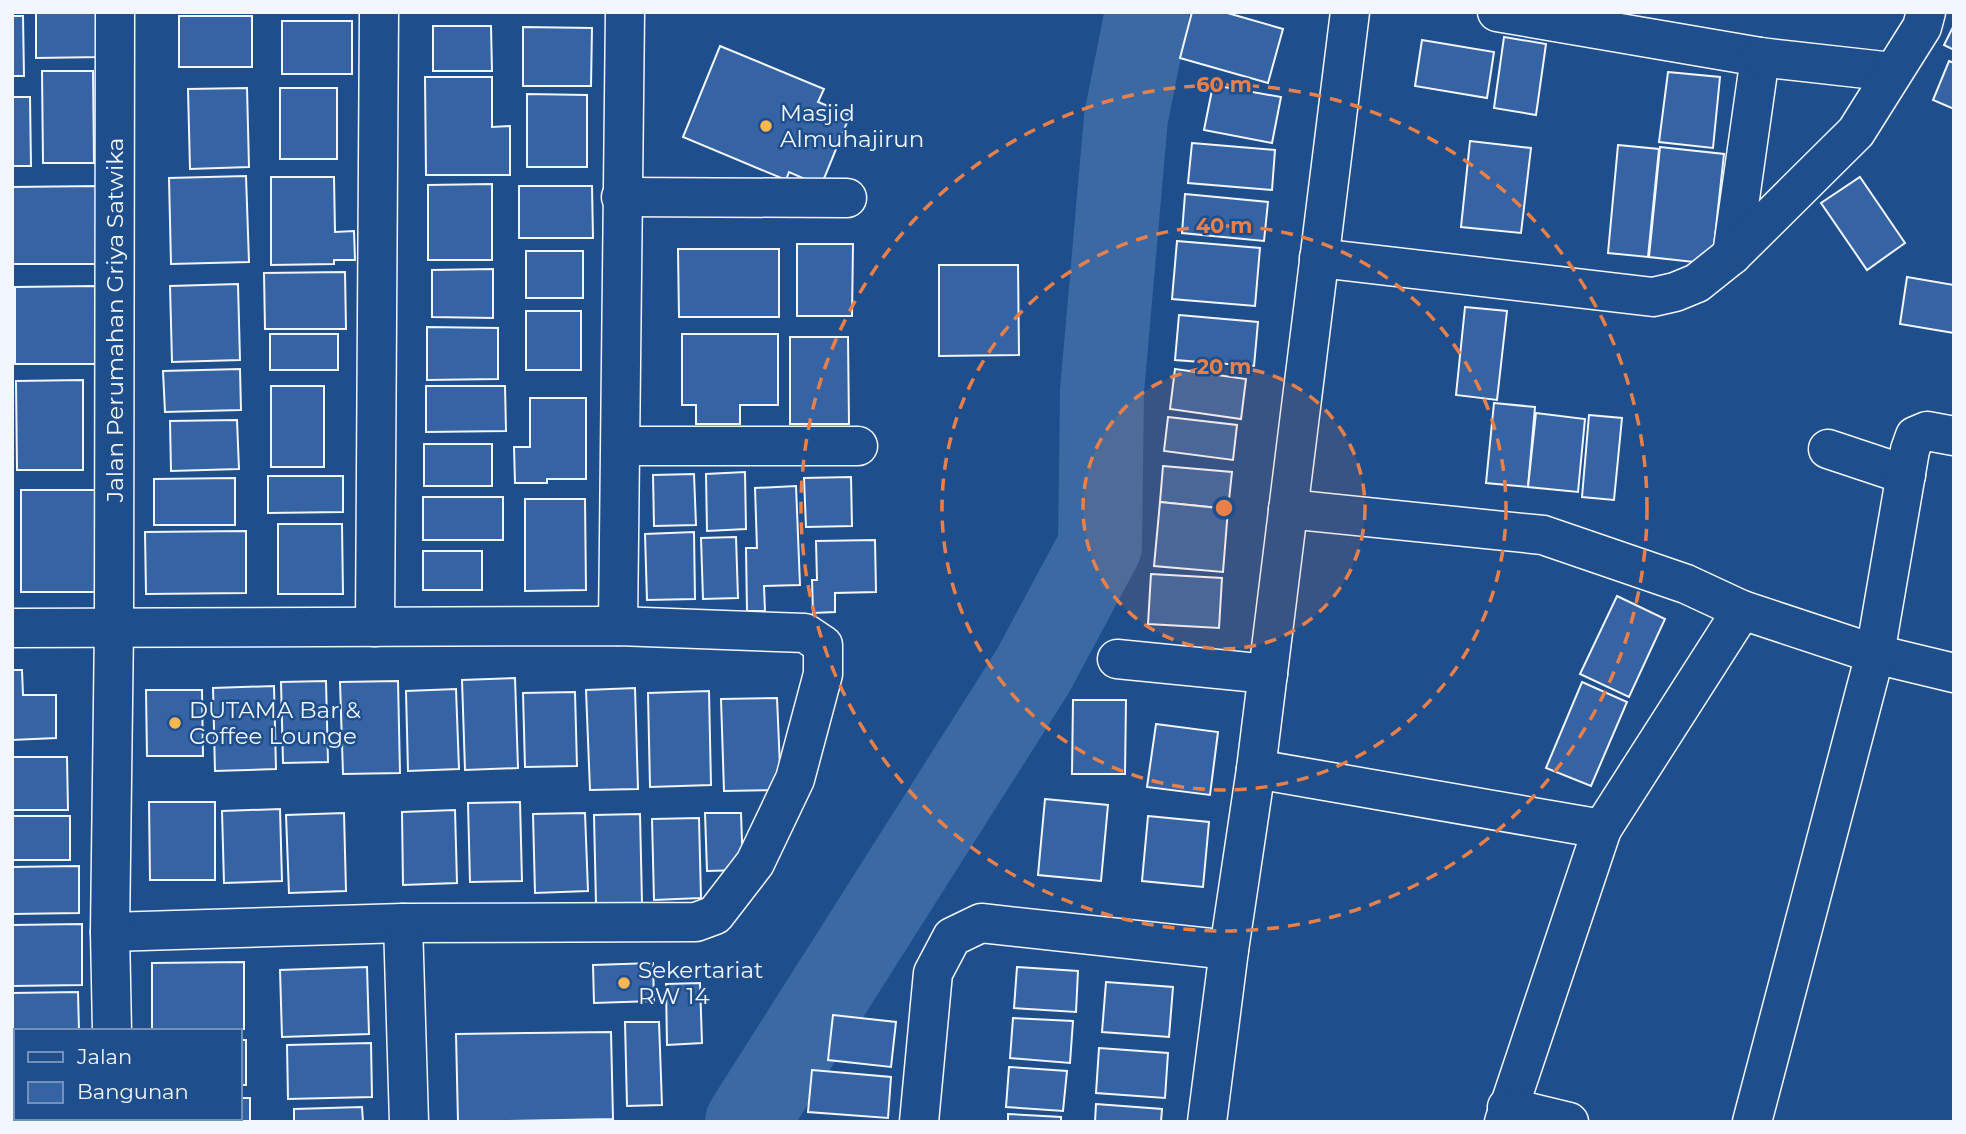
<svg xmlns="http://www.w3.org/2000/svg" width="1966" height="1134" font-family="Montserrat,sans-serif">
	<style>
		.lines { fill: none; stroke-linecap: round; stroke-linejoin: round }
		.river { stroke: #3b69a3; stroke-width: 84 }
		.building { fill: #3563a3; stroke: #f2f6ff; stroke-width: 2 }
		.minor-casing { stroke: #f2f6ff; stroke-width: 41 }
		.minor { stroke: #1f4e8c; stroke-width: 38 }
		.ring { fill: none; stroke: #ea8049; stroke-width: 3.5; stroke-dasharray: 12 9 }
		.poi-dot { fill: #ffb74d; stroke: #1f4e8c; stroke-width: 2.5 }
		.labels { text-anchor: middle; dominant-baseline: central; stroke-width: 5; stroke-linejoin: round; paint-order: stroke }
		.poi-label { font-size: 23px; fill: #f2f6ff; stroke: #1f4e8c; text-anchor: start }
		.street-label { font-size: 23px; fill: #f2f6ff; stroke: #1f4e8c }
		.centre { fill: #ea8049; stroke: #1f4e8c; stroke-width: 3.5 }
		.ring-label { font-size: 21px; text-anchor: middle; font-weight: bold; fill: #ea8049; stroke: #1f4e8c; stroke-width: 5; stroke-linejoin: round; paint-order: stroke }
	</style>
	<rect width="100%" height="100%" fill="#1f4e8c"/>
	<g class="lines">
		<polyline class="river" points="747,1122 1033,671 1100,546 1102,391 1126,118 1147,12"/>
	</g>
	<g class="building">
		<polygon points="36,12 100,12 101,57 36,58"/>
		<polygon points="1192,12 1224,12 1283,29 1268,83 1180,58"/>
		<polygon points="12,16 23,16 24,76 12,76"/>
		<rect x="179" y="16" width="73" height="51"/>
		<rect x="282" y="21" width="70" height="53"/>
		<polygon points="1954,25 1954,50 1944,45"/>
		<polygon points="433,26 491,26 492,71 433,71"/>
		<polygon points="523,27 592,28 591,86 523,86"/>
		<polygon points="1504,37 1546,44 1536,115 1494,108"/>
		<polygon points="1422,40 1494,52 1487,98 1415,86"/>
		<polygon points="720,46 824,89 818,102 850,115 821,186 789,172 786,180 683,137"/>
		<polygon points="1949,61 1954,63 1954,109 1933,100"/>
		<polygon points="42,71 93,71 94,163 43,163"/>
		<polygon points="1668,72 1720,77 1713,148 1659,142"/>
		<polygon points="425,77 492,77 492,127 510,126 510,175 426,175"/>
		<polygon points="1213,85 1281,97 1272,143 1204,130"/>
		<polygon points="247,88 249,167 190,169 188,89"/>
		<rect x="280" y="88" width="57" height="71"/>
		<polygon points="527,94 587,95 587,167 527,167"/>
		<polygon points="12,97 30,97 31,166 12,166"/>
		<polygon points="1470,141 1531,148 1521,233 1461,227"/>
		<polygon points="1192,143 1275,150 1272,190 1188,183"/>
		<polygon points="1618,145 1659,149 1648,257 1608,253"/>
		<polygon points="1660,147 1724,154 1712,264 1649,257"/>
		<polygon points="246,176 249,262 171,264 169,178"/>
		<polygon points="271,177 334,177 335,232 354,231 355,260 334,260 334,264 271,265"/>
		<polygon points="1860,177 1905,243 1867,270 1821,203"/>
		<polygon points="492,184 492,260 428,260 428,185"/>
		<polygon points="98,186 98,264 12,264 12,187"/>
		<polygon points="519,186 592,186 593,238 519,238"/>
		<polygon points="1185,194 1268,202 1264,241 1182,233"/>
		<polygon points="1177,241 1260,248 1255,306 1172,299"/>
		<polygon points="797,244 853,244 852,316 797,316"/>
		<polygon points="678,249 779,249 779,317 679,317"/>
		<rect x="526" y="251" width="57" height="47"/>
		<polygon points="939,265 1018,265 1019,355 939,356"/>
		<polygon points="493,269 493,318 432,317 432,270"/>
		<polygon points="345,272 346,329 265,329 264,273"/>
		<polygon points="1907,277 1954,285 1954,333 1900,324"/>
		<polygon points="238,284 240,360 172,362 170,286"/>
		<polygon points="95,286 95,364 15,364 15,287"/>
		<polygon points="1465,307 1507,311 1497,400 1456,395"/>
		<rect x="526" y="311" width="55" height="59"/>
		<polygon points="1179,315 1258,322 1254,366 1175,360"/>
		<polygon points="427,327 498,328 498,379 427,380"/>
		<rect x="270" y="334" width="68" height="36"/>
		<polygon points="682,334 778,334 778,405 740,405 740,424 696,424 696,405 682,405"/>
		<polygon points="790,337 848,337 849,424 790,424"/>
		<polygon points="240,369 241,410 165,412 163,371"/>
		<polygon points="1175,369 1246,379 1241,419 1170,409"/>
		<polygon points="83,380 83,470 17,470 16,381"/>
		<rect x="271" y="386" width="53" height="81"/>
		<polygon points="426,386 505,386 506,431 426,432"/>
		<polygon points="530,398 586,398 586,479 547,479 547,483 515,483 514,447 530,447"/>
		<polygon points="1494,403 1535,407 1528,487 1486,483"/>
		<polygon points="1536,413 1585,419 1578,492 1528,487"/>
		<polygon points="1589,415 1622,418 1614,500 1582,497"/>
		<polygon points="1168,417 1237,425 1233,460 1164,451"/>
		<polygon points="237,420 239,469 171,471 170,421"/>
		<rect x="424" y="444" width="68" height="42"/>
		<polygon points="1163,466 1232,472 1228,509 1160,502"/>
		<polygon points="745,472 746,529 707,531 706,474"/>
		<polygon points="694,474 696,525 654,526 653,475"/>
		<polygon points="268,476 343,476 343,512 268,513"/>
		<polygon points="851,477 852,526 806,527 804,478"/>
		<polygon points="235,478 235,525 154,525 154,479"/>
		<polygon points="796,486 800,585 764,586 765,611 747,611 746,548 757,548 755,488"/>
		<polygon points="21,490 100,490 101,592 21,592"/>
		<rect x="423" y="497" width="80" height="43"/>
		<polygon points="525,499 585,499 586,590 525,591"/>
		<polygon points="1160,502 1228,509 1223,572 1154,566"/>
		<polygon points="278,524 342,524 343,594 278,594"/>
		<polygon points="246,531 246,593 146,594 145,532"/>
		<polygon points="694,532 695,599 647,600 645,534"/>
		<polygon points="736,537 738,598 703,599 701,538"/>
		<polygon points="875,540 876,592 835,593 835,612 813,613 812,580 817,580 816,541"/>
		<rect x="423" y="551" width="59" height="39"/>
		<polygon points="1151,574 1222,578 1219,628 1148,624"/>
		<polygon points="1617,596 1665,619 1629,697 1580,674"/>
		<polygon points="12,670 22,670 23,695 56,695 56,738 12,740"/>
		<polygon points="515,678 518,768 465,770 462,680"/>
		<polygon points="326,681 328,762 283,763 281,682"/>
		<polygon points="398,681 400,773 343,774 340,682"/>
		<polygon points="1582,682 1627,702 1591,786 1546,768"/>
		<polygon points="274,686 276,769 215,771 213,688"/>
		<polygon points="635,688 638,789 590,790 586,690"/>
		<polygon points="456,689 459,769 408,771 406,691"/>
		<polygon points="146,690 202,690 203,756 147,756"/>
		<polygon points="709,691 711,785 650,787 648,693"/>
		<polygon points="575,692 577,766 525,767 523,693"/>
		<polygon points="777,698 781,790 724,791 721,699"/>
		<polygon points="1073,700 1126,700 1125,774 1072,774"/>
		<polygon points="1156,724 1218,732 1210,795 1147,787"/>
		<polygon points="12,757 67,757 68,810 12,810"/>
		<polygon points="1045,799 1108,805 1101,881 1038,875"/>
		<polygon points="149,802 215,802 215,880 150,880"/>
		<polygon points="520,802 522,881 470,882 468,803"/>
		<polygon points="280,809 282,881 224,883 222,811"/>
		<polygon points="455,810 457,883 403,885 402,812"/>
		<polygon points="344,813 346,891 289,893 286,815"/>
		<polygon points="585,813 588,891 535,893 533,814"/>
		<polygon points="705,813 741,813 743,870 707,871"/>
		<polygon points="640,814 642,903 596,904 594,815"/>
		<rect x="12" y="816" width="58" height="44"/>
		<polygon points="1148,816 1209,822 1203,887 1142,881"/>
		<polygon points="699,818 701,898 654,900 652,819"/>
		<polygon points="79,866 79,913 12,914 12,867"/>
		<polygon points="82,924 82,985 12,986 12,925"/>
		<polygon points="244,962 244,1029 152,1030 152,963"/>
		<polygon points="653,963 654,1001 594,1003 593,965"/>
		<polygon points="367,967 369,1034 282,1037 280,970"/>
		<polygon points="1017,967 1078,971 1076,1012 1014,1008"/>
		<polygon points="1106,982 1173,987 1169,1037 1102,1032"/>
		<polygon points="700,983 702,1043 667,1045 666,984"/>
		<polygon points="78,992 79,1031 16,1031 16,1038 12,1038 12,993"/>
		<polygon points="833,1015 896,1022 891,1067 828,1060"/>
		<polygon points="1013,1018 1073,1021 1070,1063 1010,1058"/>
		<polygon points="625,1022 659,1022 662,1105 627,1106"/>
		<polygon points="611,1032 613,1119 458,1122 456,1034"/>
		<rect x="240" y="1040" width="6" height="45"/>
		<polygon points="371,1043 372,1097 288,1099 287,1045"/>
		<rect x="12" y="1044" width="4" height="58"/>
		<polygon points="1099,1048 1168,1053 1165,1098 1096,1093"/>
		<polygon points="1009,1067 1067,1071 1063,1111 1006,1107"/>
		<polygon points="812,1070 891,1077 888,1118 808,1112"/>
		<polygon points="240,1098 250,1098 250,1122 168,1122 168,1118 240,1118"/>
		<polygon points="1096,1104 1162,1109 1161,1122 1095,1122"/>
		<polygon points="362,1107 363,1122 294,1122 294,1109"/>
		<polygon points="12,1110 16,1110 16,1118 72,1118 72,1122 12,1122"/>
		<polygon points="1008,1114 1061,1117 1061,1122 1008,1122"/>
	</g>
	<g class="lines">
		<defs>
			<g id="minor">
				<polyline points="1497,12 1760,57 1732,255"/>
				<polyline points="1760,57 1893,72"/>
				<polyline points="621,197 847,198"/>
				<polyline points="1319,258 1653,297 1675,292 1697,283 1732,255 1856,132 1922,27 1926,12"/>
				<polyline points="621,446 858,446"/>
				<polyline points="1828,449 1906,475"/>
				<polyline points="1288,509 1543,535 1686,584 1742,610 1875,654 1954,673"/>
				<polyline points="618,626 625,12"/>
				<polyline points="375,627 379,12"/>
				<polyline points="12,628 618,626 805,633 823,645 823,674 795,779 755,863 715,915 696,922 403,923 110,932"/>
				<polyline points="1117,659 1268,674"/>
				<polyline points="1256,769 1602,829 1504,1122"/>
				<polyline points="1602,829 1742,610"/>
				<polyline points="403,923 409,1122"/>
				<polyline points="112,1031 110,932 114,627 115,12"/>
				<polyline points="1507,1107 1569,1122"/>
				<polyline points="114,1118 114,1122"/>
				<polyline points="919,1122 933,973 952,937 981,923 1229,950"/>
				<polyline points="1207,1122 1229,950 1256,769 1350,12"/>
				<polyline points="1752,1122 1875,654 1910,450 1915,436 1927,431 1954,436"/>
			</g>
		</defs>
		<use href="#minor" class="minor-casing"/>
		<use href="#minor" class="minor"/>
	</g>
	<circle cx="1224" cy="508" r="141" fill="#ea8049" fill-opacity=".12"/>
	<g class="ring">
		<circle cx="1224" cy="508" r="141"/>
		<circle cx="1224" cy="508" r="282"/>
		<circle cx="1224" cy="508" r="423"/>
	</g>
	<g class="poi-dot">
		<circle cx="766" cy="126" r="7"/>
		<circle cx="175" cy="723" r="7"/>
		<circle cx="624" cy="983" r="7"/>
	</g>
	<g class="labels">
		<g class="poi-label">
			<text x="780" y="113">Masjid<tspan x="780" dy="26">Almuhajirun</tspan></text>
			<text x="189" y="710">DUTAMA Bar &amp;<tspan x="189" dy="26">Coffee Lounge</tspan></text>
			<text x="638" y="970">Sekertariat<tspan x="638" dy="26">RW 14</tspan></text>
		</g>
		<g class="street-label">
			<text transform="translate(115 320) rotate(-90)">Jalan Perumahan Griya Satwika</text>
		</g>
	</g>
	<circle cx="1224" cy="508" r="10" class="centre"/>
	<g class="ring-label">
		<text x="1224" y="92">60 m</text>
		<text x="1224" y="233">40 m</text>
		<text x="1224" y="374">20 m</text>
	</g>
	<rect width="1966" height="1134" fill="none" stroke="#f2f6ff" stroke-width="28"/>
	<rect x="14" y="1029" width="228" height="91" fill="#1f4e8c" stroke="#7391ba" stroke-width="2"/>
	<rect x="28" y="1052" width="35" height="10" fill="#1f4e8c" stroke="#7391ba" stroke-width="2"/>
	<text x="77" y="1064" font-size="21" fill="#f2f6ff">Jalan</text>
	<rect x="28" y="1082" width="35" height="21" fill="#3563a3" stroke="#7391ba" stroke-width="2"/>
	<text x="77" y="1099" font-size="21" fill="#f2f6ff">Bangunan</text>
</svg>
